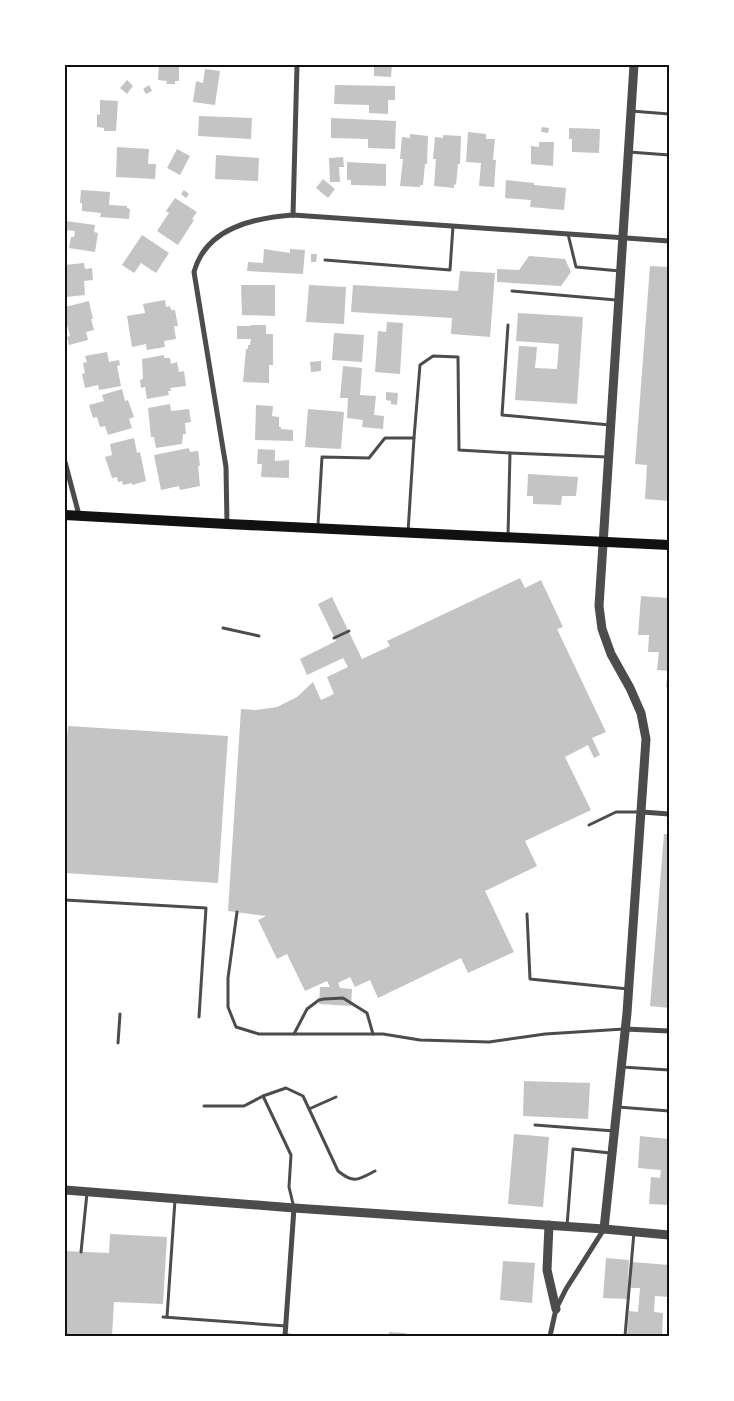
<svg xmlns="http://www.w3.org/2000/svg" width="734" height="1401" font-family="'DM Sans',sans-serif">
	<style>
		.building { fill: #c4c4c4 }
		.lines { fill: none; stroke-linecap: round; stroke-linejoin: round }
		.service { stroke: #4c4c4c; stroke-width: 3 }
		.minor { stroke: #4c4c4c; stroke-width: 5 }
		.tertiary { stroke: #4c4c4c; stroke-width: 9 }
		.secondary { stroke: #111; stroke-width: 10 }
		.neatline { fill: none; stroke: #111; stroke-width: 2 }
	</style>
	<rect width="100%" height="100%" fill="#fff"/>
	<g class="building">
		<polygon points="159,65 179,65 179,81 175,81 175,84 166,84 167,81 158,80"/>
		<polygon points="343,65 392,65 391,77 374,76 374,67 343,67"/>
		<polygon points="205,69 220,71 215,105 193,102 196,81 203,83"/>
		<polygon points="127,80 133,86 127,94 120,88"/>
		<polygon points="149,85 152,91 146,94 143,89"/>
		<polygon points="335,85 395,86 395,100 388,100 388,114 369,113 369,105 334,104"/>
		<polygon points="100,100 118,101 116,131 104,131 104,128 97,127 97,114 100,115"/>
		<polygon points="199,116 252,118 251,139 198,136"/>
		<polygon points="331,118 396,121 395,149 368,148 368,139 331,138"/>
		<polygon points="542,127 549,128 548,133 541,132"/>
		<polygon points="569,128 600,129 599,153 572,152 572,139 569,139"/>
		<polygon points="468,132 486,134 486,139 495,139 493,160 496,160 494,187 479,186 481,163 466,162"/>
		<polygon points="410,134 428,136 427,164 425,164 423,185 420,185 420,187 400,186 403,159 400,159 402,137 410,138"/>
		<polygon points="443,135 461,136 460,164 458,164 456,185 454,184 454,188 434,186 436,159 433,159 435,137 443,138"/>
		<polygon points="539,142 554,142 553,166 531,164 531,146 539,147"/>
		<polygon points="117,147 149,149 148,164 156,164 155,179 116,177"/>
		<polygon points="177,149 190,156 180,175 167,168"/>
		<polygon points="216,155 259,158 258,181 215,179"/>
		<polygon points="343,157 344,167 339,167 340,182 330,182 329,158"/>
		<polygon points="347,162 386,164 386,186 351,185 351,180 347,180"/>
		<polygon points="323,179 335,189 328,198 316,188"/>
		<polygon points="506,180 534,183 534,185 566,188 564,210 530,207 531,200 505,198"/>
		<polygon points="81,190 110,192 109,205 127,206 127,208 130,209 129,219 100,217 101,213 82,211 82,203 80,203"/>
		<polygon points="184,190 189,194 186,198 181,194"/>
		<polygon points="175,198 197,212 192,219 194,220 178,245 157,231 169,213 166,211"/>
		<polygon points="66,221 95,225 94,232 98,233 95,252 69,248 71,237 74,237 75,231 65,230"/>
		<polygon points="142,235 169,253 156,273 141,263 134,273 122,265"/>
		<polygon points="264,249 290,253 290,249 305,250 303,274 247,271 248,262 263,263"/>
		<polygon points="311,254 317,254 316,262 311,262"/>
		<polygon points="529,256 565,259 571,272 561,286 497,282 497,269 519,270"/>
		<polygon points="84,263 85,269 92,268 93,280 84,281 85,295 66,297 65,265"/>
		<polygon points="650,266 669,267 669,501 645,499 647,465 635,464"/>
		<polygon points="460,271 495,273 490,337 451,334 452,318 351,312 353,285 458,291"/>
		<polygon points="241,285 275,285 275,316 242,315"/>
		<polygon points="309,285 346,287 344,324 306,322"/>
		<polygon points="165,300 166,307 170,306 171,310 175,310 178,326 174,326 176,339 164,341 165,347 147,350 146,344 132,347 127,316 145,313 143,304"/>
		<polygon points="89,301 93,319 91,319 94,330 86,332 88,340 69,345 67,337 70,336 65,317 65,307"/>
		<polygon points="518,313 583,317 577,404 515,400 519,346 537,347 535,368 557,369 559,344 516,341"/>
		<polygon points="387,322 403,323 400,374 375,372 378,331 386,332"/>
		<polygon points="251,325 266,325 266,334 273,334 273,365 269,365 269,383 243,382 246,349 248,349 248,345 250,345 251,339 237,339 237,326 251,326"/>
		<polygon points="334,333 364,335 362,362 332,360"/>
		<polygon points="107,352 109,362 119,360 120,365 117,366 121,386 99,390 98,385 85,388 82,374 85,373 83,363 87,362 85,356"/>
		<polygon points="164,355 164,358 170,358 171,364 177,362 179,372 184,371 186,386 170,388 171,391 168,391 169,395 147,399 145,387 141,388 140,380 143,379 142,359"/>
		<polygon points="321,361 321,371 311,372 310,362"/>
		<polygon points="343,366 362,368 360,395 376,396 374,415 384,416 383,429 362,427 363,420 347,418 348,398 340,398"/>
		<polygon points="122,389 125,401 128,400 134,417 129,419 132,428 108,435 105,426 100,427 97,417 93,418 89,405 104,401 102,395"/>
		<polygon points="386,392 398,393 397,405 391,404 391,401 386,400"/>
		<polygon points="170,404 171,411 189,409 191,422 185,423 186,434 183,434 182,444 156,448 154,437 151,437 148,408"/>
		<polygon points="256,405 273,406 272,416 279,417 279,427 281,427 281,429 293,430 293,441 255,440"/>
		<polygon points="308,409 344,412 341,449 305,447"/>
		<polygon points="134,438 137,453 140,452 146,481 132,485 132,483 123,485 122,481 118,482 117,477 112,478 105,457 112,455 110,444"/>
		<polygon points="189,448 190,452 198,451 200,466 198,466 200,486 180,490 179,486 161,490 154,455"/>
		<polygon points="258,449 275,450 275,461 289,460 289,478 261,477 262,464 257,464"/>
		<polygon points="528,474 578,477 576,496 562,496 561,505 533,504 533,496 527,496"/>
		<polygon points="520,578 525,588 541,580 563,627 557,629 606,732 592,738 600,755 594,758 588,745 565,757 591,810 525,841 537,866 485,891 514,952 468,973 461,958 378,998 370,980 355,987 350,977 338,983 340,988 352,989 351,1006 319,1004 320,987 330,987 327,981 305,991 287,954 277,959 258,920 266,916 228,911 241,709 256,710 277,707 297,697 313,682 321,700 334,694 327,677 348,667 343,658 307,675 300,659 336,641 318,604 332,597 362,659 390,646 387,641"/>
		<polygon points="641,596 669,598 669,671 657,670 659,652 648,652 649,635 638,635"/>
		<polygon points="668,672 669,672 669,687 666,687"/>
		<polygon points="68,726 228,736 218,883 65,873 65,763"/>
		<polygon points="664,834 669,834 669,1008 650,1006"/>
		<polygon points="524,1081 590,1083 588,1119 523,1116"/>
		<polygon points="514,1134 549,1137 543,1207 508,1204"/>
		<polygon points="640,1136 669,1139 669,1205 649,1204 651,1177 660,1178 661,1170 638,1168"/>
		<polygon points="110,1234 167,1237 163,1304 114,1302 112,1336 65,1334 65,1251 109,1253"/>
		<polygon points="606,1258 629,1260 627,1299 603,1298"/>
		<polygon points="503,1261 535,1263 532,1303 500,1300"/>
		<polygon points="632,1262 669,1265 669,1297 655,1296 654,1312 663,1313 662,1336 627,1336 629,1311 638,1312 640,1288 631,1288"/>
		<polygon points="389,1332 406,1333 405,1336 389,1336"/>
	</g>
	<g class="lines">
		<g class="service">
			<polyline points="631,111 669,114"/>
			<polyline points="629,152 669,155"/>
			<polyline points="568,234 576,267 620,271"/>
			<polyline points="325,260 450,270 453,226"/>
			<polyline points="512,291 616,300"/>
			<polyline points="508,325 502,415 610,425"/>
			<polyline points="510,453 607,457"/>
			<polyline points="318,525 322,457 369,458 385,438 414,438 420,365 433,356 458,357 459,450 510,453 508,536"/>
			<polyline points="408,532 414,438"/>
			<polyline points="223,628 259,636"/>
			<polyline points="334,638 349,631"/>
			<polyline points="589,825 616,812 639,812"/>
			<polyline points="65,900 206,908 199,1017"/>
			<polyline points="237,912 228,978 228,1007 236,1027 259,1034 383,1034 420,1040 489,1042 545,1034 624,1029"/>
			<polyline points="527,914 530,979 628,989"/>
			<polyline points="294,1034 307,1009 319,1000 324,999 343,998 367,1013 373,1034"/>
			<polyline points="118,1043 120,1014"/>
			<polyline points="622,1067 669,1070"/>
			<polyline points="263,1096 291,1155 289,1187 294,1208"/>
			<path d="M204,1106H244L263,1096L286,1088L303,1096L338,1171C354,1184 358,1180 375,1171"/>
			<polyline points="618,1107 669,1111"/>
			<polyline points="309,1109 336,1097"/>
			<polyline points="535,1125 614,1131"/>
			<polyline points="567,1226 573,1149 610,1153"/>
			<polyline points="81,1252 87,1193"/>
			<polyline points="163,1317 286,1326"/>
			<polyline points="167,1317 175,1200"/>
			<polyline points="286,1335 299,1336"/>
			<polyline points="625,1336 634,1232"/>
		</g>
		<g class="minor">
			<polyline points="293,215 297,65"/>
			<polyline points="65,462 79,515"/>
			<path d="M227,524L226,467L194,272C206,228 253,218 293,215L669,241"/>
			<polyline points="642,812 669,814"/>
			<polyline points="625,1029 669,1031"/>
			<polyline points="285,1336 294,1208"/>
			<polyline points="550,1336 556,1309 566,1289 604,1229"/>
		</g>
		<g class="tertiary">
			<polyline points="65,1190 294,1208 604,1229 669,1235"/>
			<polyline points="549,1225 547,1270 556,1309"/>
			<polyline points="604,1229 627,1013 646,739 641,713 630,688 611,654 602,629 599,606 634,65"/>
		</g>
		<polyline class="secondary" points="65,515 227,524 669,545"/>
	</g>
	<rect width="734" height="1401" fill="none" stroke="#ffffff" stroke-width="132"/>
	<rect x="66" y="66" width="602" height="1269" class="neatline"/>
</svg>
